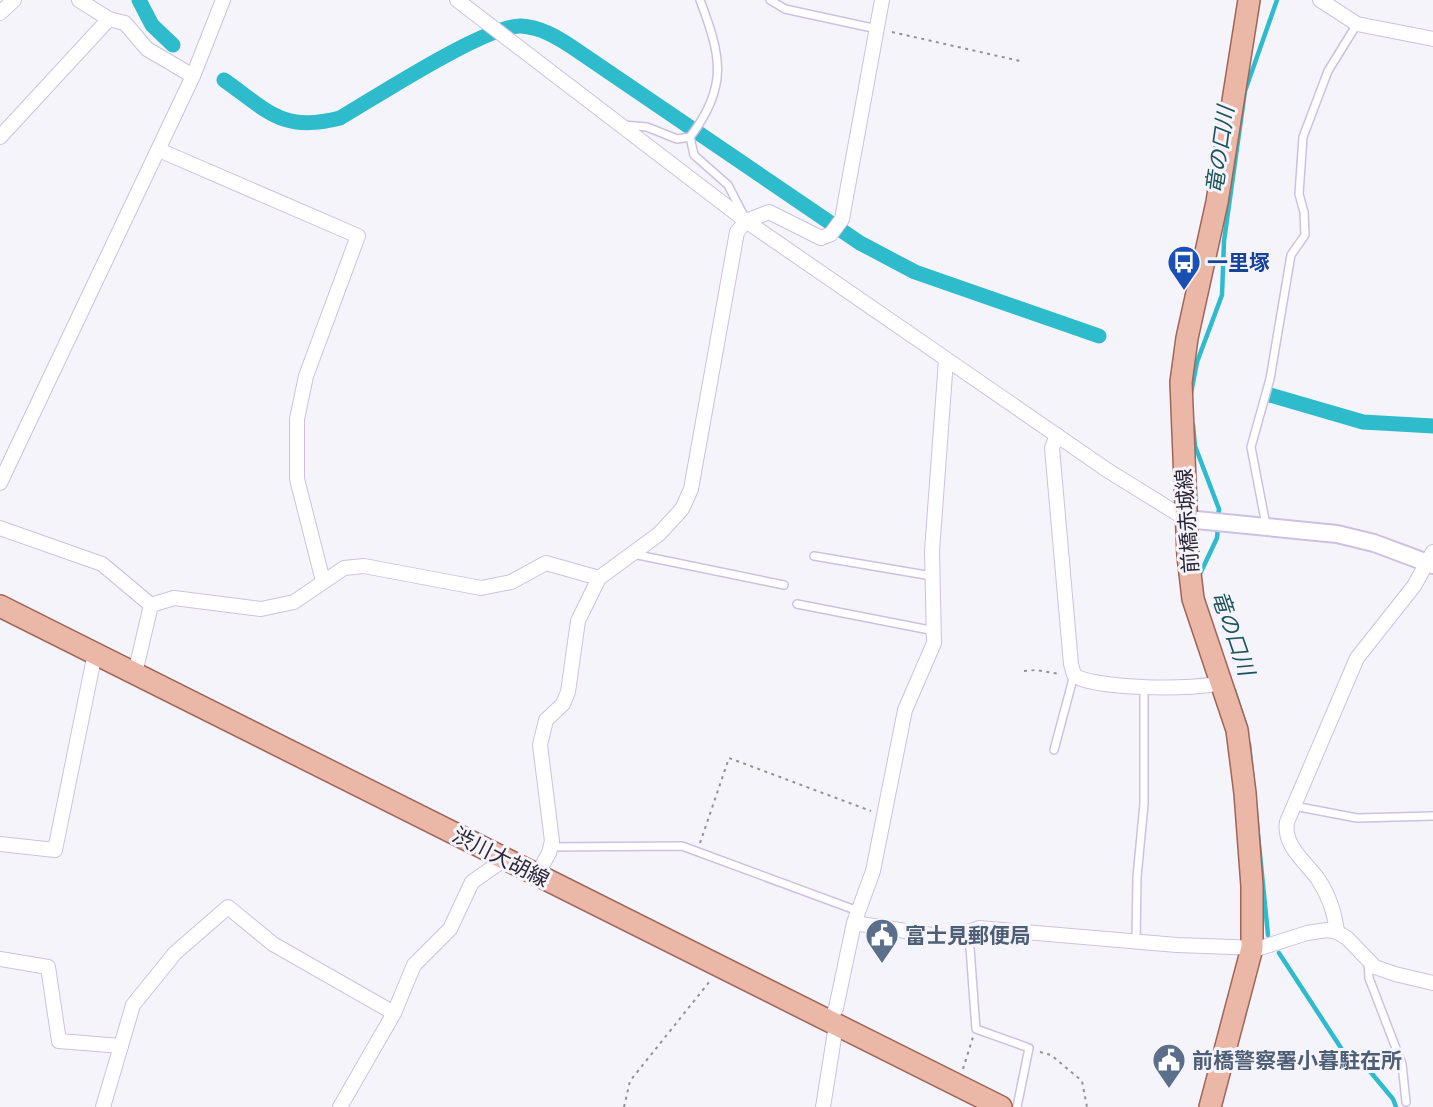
<svg xmlns="http://www.w3.org/2000/svg" width="1433" height="1107" font-family="Montserrat,'Noto Sans JP',sans-serif">
	<style>
		.lines { fill: none; stroke-linecap: round; stroke-linejoin: round }
		.stream { stroke: #2ebbcb; stroke-width: 4.5 }
		.canal { stroke: #2ebbcb; stroke-width: 15 }
		.service-casing { stroke: #cdc1e2; stroke-width: 10 }
		.minor-casing { stroke: #cdc1e2; stroke-width: 16 }
		.tertiary-casing { stroke: #cdc1e2; stroke-width: 20 }
		.primary-casing { stroke: #9f6558; stroke-width: 24 }
		.path { stroke: #93909a; stroke-width: 2; stroke-dasharray: 3 4.5; stroke-linecap: butt }
		.service { stroke: #fff; stroke-width: 7 }
		.minor { stroke: #fff; stroke-width: 14 }
		.tertiary { stroke: #fff; stroke-width: 16 }
		.primary { stroke: #ebb7a7; stroke-width: 21 }
		.labels { text-anchor: middle; dominant-baseline: central; stroke-width: 6; stroke-linejoin: round; paint-order: stroke }
		.transit-label { font-size: 21px; font-weight: bold; fill: #164399; stroke: #f6f4fb; text-anchor: start }
		.street-label { font-size: 21px; fill: #2c2734; stroke: #f6f4fb }
		.service-label { font-size: 21px; font-weight: bold; fill: #4e5e75; stroke: #f6f4fb; text-anchor: start }
		.water-label { font-size: 22px; font-style: italic; fill: #1c545b; stroke: #f6f4fb }
	</style>
	<rect width="100%" height="100%" fill="#f6f4fb"/>
	<g class="lines">
		<g class="stream">
			<polyline points="1191,393 1197,362 1222,295 1224,241 1245,91 1277,0"/>
			<polyline points="1193,425 1195,446 1219,509 1218,517"/>
			<polyline points="1199,576 1217,538 1218,526"/>
			<polyline points="1234,690 1246,727"/>
			<polyline points="1249,744 1268,935"/>
			<polyline points="1279,953 1343,1051 1363,1063 1393,1099 1396,1107"/>
		</g>
		<g class="canal">
			<polyline points="139,0 152,25 173,45"/>
			<path d="M224,80C268,111 282,133 340,118C376,97 486,25 521,26C540,27 557,37 572,47L860,243L915,272L1099,336"/>
			<polyline points="1270,395 1363,422 1433,426"/>
		</g>
		<defs>
			<g id="service">
				<path d="M700,0C721,56 729,86 690,137L694,155L728,185L744,216"/>
				<polyline points="770,0 785,9 877,29"/>
				<polyline points="623,125 647,127 677,139 690,137"/>
				<polyline points="1266,525 1251,447 1270,379 1291,255 1305,235 1304,212 1299,194 1303,137 1328,71 1357,24"/>
				<polyline points="633,554 784,585"/>
				<polyline points="814,556 932,576"/>
				<polyline points="797,604 935,631"/>
				<polyline points="1054,750 1074,675"/>
				<polyline points="1294,806 1357,818 1433,816"/>
				<polyline points="550,847 682,846 858,911"/>
				<polyline points="964,934 970,948 976,1029 1029,1048 1017,1107"/>
				<polyline points="1136,942 1137,877 1144,804 1144,687"/>
				<polyline points="1368,961 1369,978 1402,1064 1406,1102"/>
			</g>
			<g id="minor">
				<polyline points="79,0 109,19 125,23 147,49 193,76"/>
				<polyline points="457,0 746,221 1107,470 1186,519"/>
				<polyline points="1320,0 1357,24 1433,39"/>
				<polyline points="0,13 14,0"/>
				<polyline points="0,137 109,19"/>
				<polyline points="159,150 358,236 306,376 297,419 297,479 323,581"/>
				<path d="M1057,435L1052,448L1071,664L1074,675C1091,689 1200,691 1222,682"/>
				<polyline points="0,483 193,76 223,0"/>
				<polyline points="0,528 102,564 151,605"/>
				<polyline points="135,673 151,605 174,598 261,609 294,602 344,568 364,566 481,588 511,582 546,563 599,578"/>
				<polyline points="0,844 55,850 95,653"/>
				<polyline points="537,875 549,853 552,841 540,745 546,720 563,704 568,692 578,621 599,578 659,534 682,509 691,489 737,232 746,221 769,212 821,238 831,234 842,219 882,0"/>
				<polyline points="854,923 951,938 979,928 1177,945 1260,948 1307,933 1327,930 1337,932 1347,938 1375,967 1395,974 1433,983"/>
				<path d="M1337,932C1335,914 1328,894 1318,879C1305,861 1283,846 1287,822L1357,658L1414,586L1433,552"/>
				<polyline points="0,959 48,967 59,1041 121,1046"/>
				<polyline points="829,1022 836,1008 854,923 873,871 905,710 934,643 932,551 946,360"/>
				<polyline points="103,1107 133,1005 175,953 228,907 273,944 394,1013"/>
				<polyline points="340,1107 394,1013 414,965 450,929 472,882 505,859"/>
				<polyline points="823,1107 836,1025"/>
			</g>
			<polyline id="tertiary" points="1186,519 1337,534 1374,543 1433,565"/>
			<g id="primary">
				<polyline points="0,606 1001,1107"/>
				<polyline points="1210,1107 1252,948 1252,886 1245,793 1237,730 1193,599 1188,556 1181,382 1187,338 1217,202 1249,0"/>
			</g>
		</defs>
		<use href="#service" class="service-casing"/>
		<use href="#minor" class="minor-casing"/>
		<use href="#tertiary" class="tertiary-casing"/>
		<use href="#primary" class="primary-casing"/>
		<g class="path">
			<polyline points="892,32 1020,61"/>
			<polyline points="1024,671 1036,670 1059,674"/>
			<polyline points="700,843 729,758 871,811"/>
			<polyline points="1040,1052 1051,1055 1082,1081 1087,1107"/>
			<polyline points="963,1069 973,1037"/>
			<polyline points="624,1107 630,1081 710,981"/>
		</g>
		<use href="#service" class="service"/>
		<use href="#minor" class="minor"/>
		<use href="#tertiary" class="tertiary"/>
		<use href="#primary" class="primary"/>
	</g>
	<defs>
		<symbol id="bus-pin" viewBox="-11 -11 22 30"><path d="M0 17L-7.5 6A9.5 9.5 0 1 1 7.5 6Z" fill="#1a4fb4" stroke="#f6f4fb"/><path d="M-5-6H5V4H4V6H2V4H-2V6H-4V4H-5ZM-3.5-4V0h7V-4ZM-3.5 1.2v1.5H-2V1.2ZM2 1.2v1.5H3.5V1.2Z" fill="#fff"/></symbol>
		<symbol id="civic-pin" viewBox="-11 -11 22 30"><path d="M0 17L-7.5 6A9.5 9.5 0 1 1 7.5 6Z" fill="#5c6f8a" stroke="#f6f4fb"/><path d="M-.6-6.5H3V-4.5H.6V-3L4-1V1h2V6H-6V1h2V-1L-.6-3ZM-1.2 2.5V6h2.4V2.5Z" fill="#fff"/></symbol>
	</defs>
	<g fill-rule="evenodd">
		<use href="#bus-pin" x="1165" y="243" width="38" height="52"/>
		<use href="#civic-pin" x="863" y="916" width="38" height="52"/>
		<use href="#civic-pin" x="1150" y="1041" width="38" height="52"/>
	</g>
	<g class="labels">
		<g class="transit-label">
			<text x="1207" y="262">一里塚</text>
		</g>
		<g class="street-label">
			<text transform="translate(1187 521) rotate(-94)">前橋赤城線</text>
			<text transform="translate(501 857) rotate(27)">渋川大胡線</text>
		</g>
		<g class="service-label">
			<text x="905" y="935">富士見郵便局</text>
			<text x="1192" y="1060">前橋警察署小暮駐在所</text>
		</g>
		<g class="water-label">
			<text transform="translate(1220 150) rotate(-82)">竜の口川</text>
			<text transform="translate(1233 633) rotate(71)">竜の口川</text>
		</g>
	</g>
</svg>
